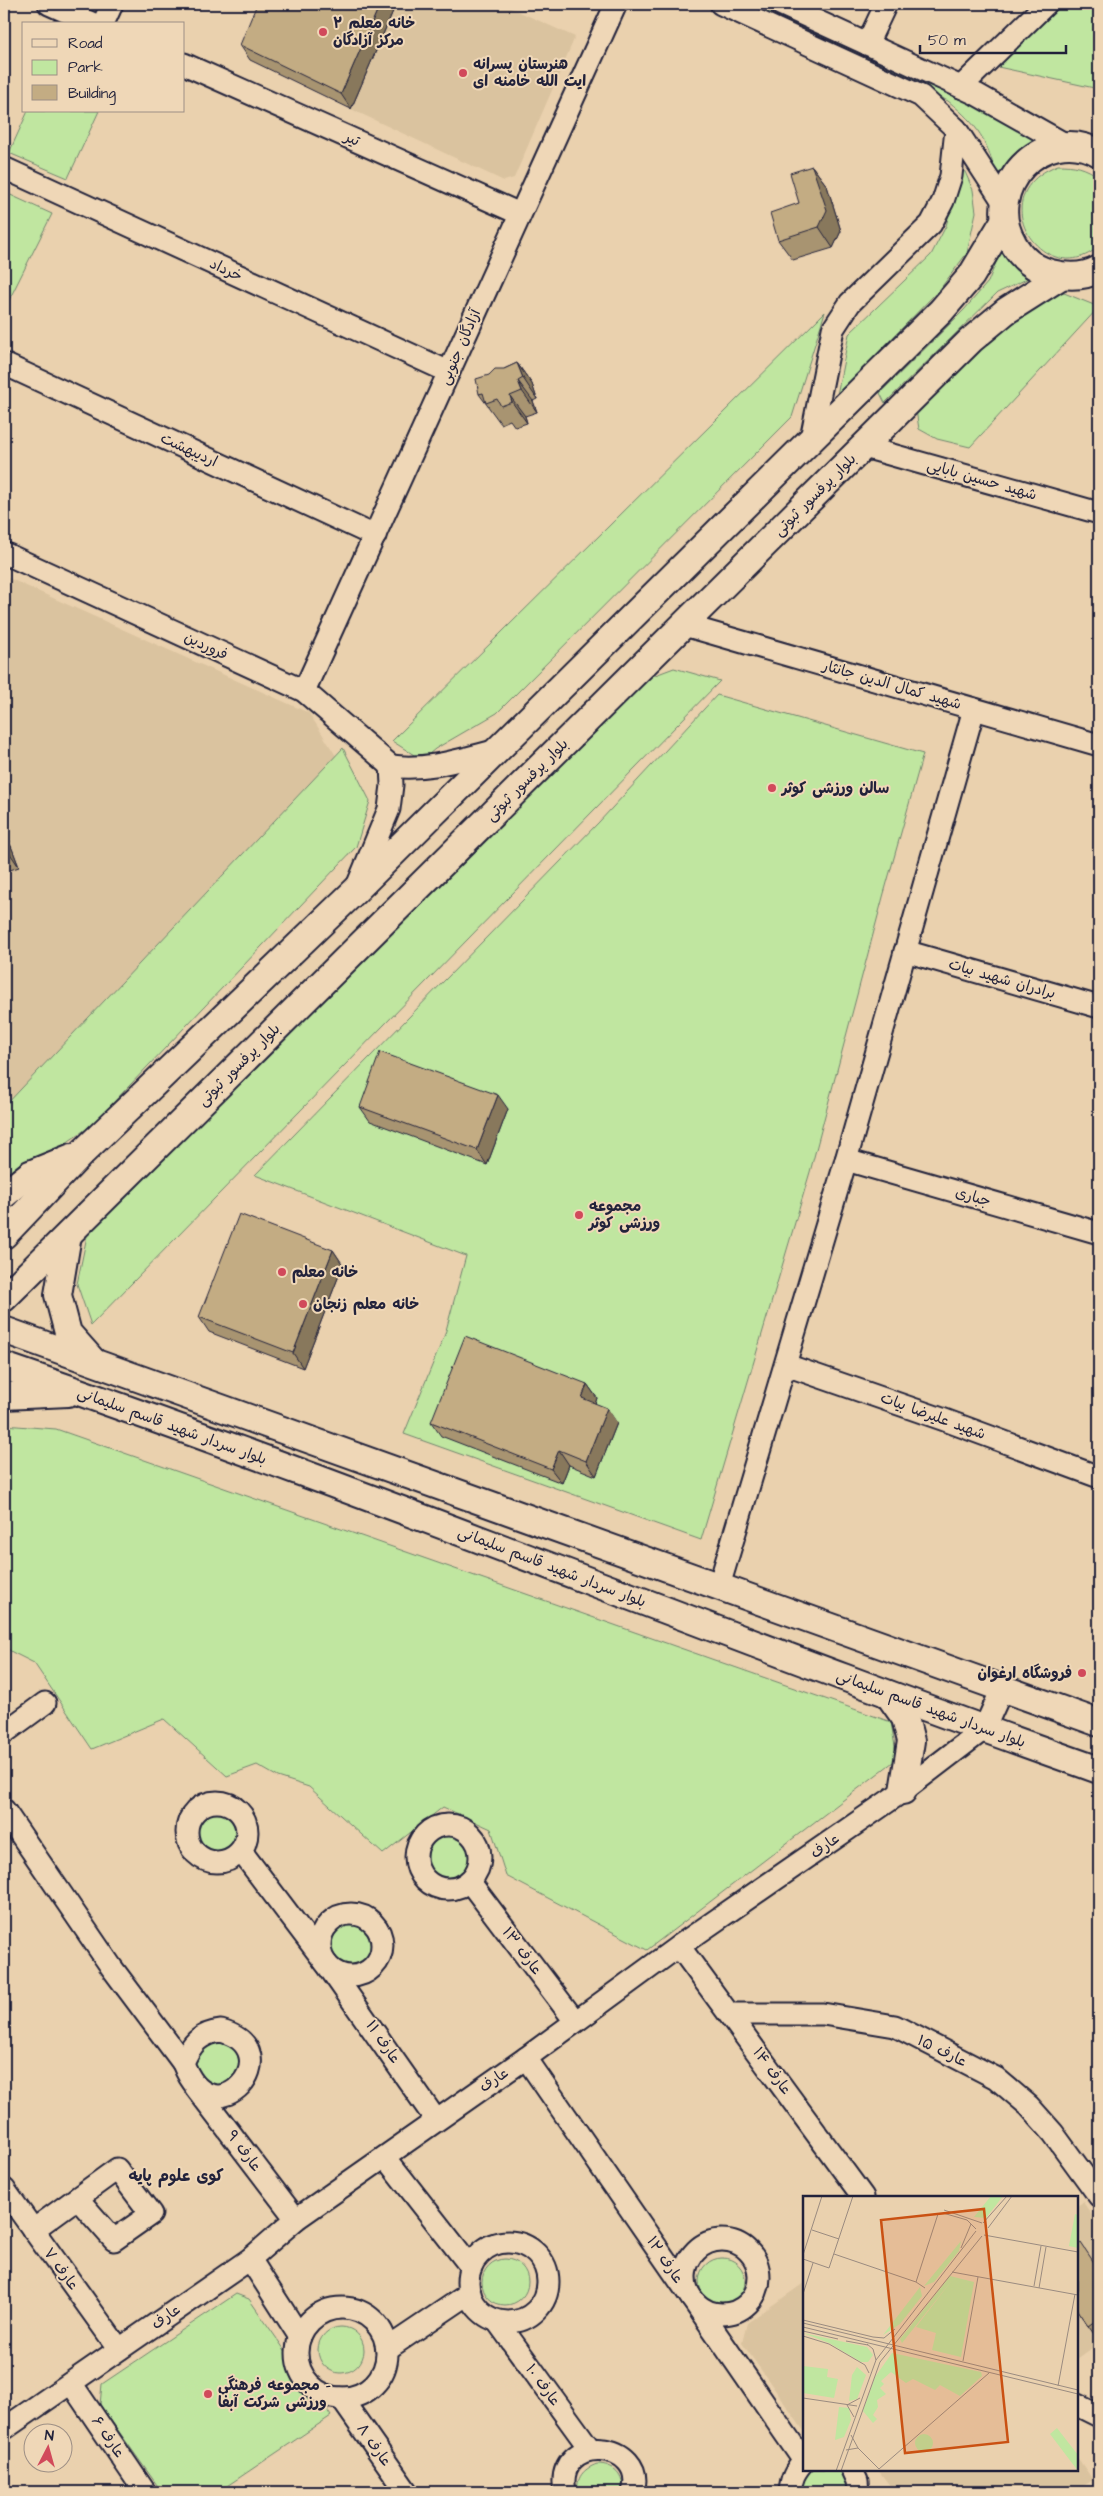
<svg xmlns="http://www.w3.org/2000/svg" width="1103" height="2496" font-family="'Architects Daughter','Playpen Sans Arabic',sans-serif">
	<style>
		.built { fill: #dac39f }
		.green { fill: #c0e6a0; stroke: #71846e }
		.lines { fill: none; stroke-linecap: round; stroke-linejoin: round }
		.minor-casing { stroke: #22223b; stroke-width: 25 }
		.major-casing { stroke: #22223b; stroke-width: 30 }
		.minor { stroke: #efd7b7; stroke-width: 21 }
		.major { stroke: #efd7b7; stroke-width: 26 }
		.wall { fill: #a89471; stroke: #22223b }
		.shaded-wall { fill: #88785c; stroke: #22223b }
		.building { fill: #c3ac83; stroke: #22223b }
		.poi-dot { fill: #d1495b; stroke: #efd7b7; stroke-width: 2 }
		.labels { text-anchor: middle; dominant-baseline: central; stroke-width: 4; stroke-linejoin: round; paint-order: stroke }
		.poi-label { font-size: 15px; font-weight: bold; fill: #22223b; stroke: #efd7b7; text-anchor: start }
		.street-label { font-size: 15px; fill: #22223b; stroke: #efd7b7 }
		.neighbourhood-label { font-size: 16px; font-weight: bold; fill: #22223b; stroke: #efd7b7 }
		.inset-road { fill: none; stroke: #9a8b80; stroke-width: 1 }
		.view { fill: #ca5113; fill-opacity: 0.15; stroke: #ca5113; stroke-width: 2.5 }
		.inset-edge { fill: none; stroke: #22223b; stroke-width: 2.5 }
	</style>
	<rect width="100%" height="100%" fill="#ead1ae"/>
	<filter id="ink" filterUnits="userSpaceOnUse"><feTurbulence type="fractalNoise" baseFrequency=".02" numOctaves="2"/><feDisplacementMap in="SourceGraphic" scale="10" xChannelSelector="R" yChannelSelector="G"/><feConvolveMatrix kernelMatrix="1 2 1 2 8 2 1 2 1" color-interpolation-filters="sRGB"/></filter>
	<g filter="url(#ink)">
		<g class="built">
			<polygon points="396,4 502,4 575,37 514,178 504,181 351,109"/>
			<polygon points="4,576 309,713 338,759 4,1114"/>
			<polygon points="1083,2202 1099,2226 1099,2240 1094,2248 1099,2256 1099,2343 1077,2359 1077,2206"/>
			<polygon points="804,2283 804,2431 742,2343 747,2323"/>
			<polygon points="1077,2457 1093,2480 1074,2492 892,2492 894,2491 878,2470 1077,2470"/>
		</g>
		<g class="green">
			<path d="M740,4H761L962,98L1043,139C1020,144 1008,158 997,178C987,140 979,126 948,101Z"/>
			<polygon points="1063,4 1099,4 1099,89 998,67"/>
			<polygon points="28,111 99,111 68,178 9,153"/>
			<polygon points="962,165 973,190 976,212 967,253 940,289 837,395 849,334 931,255 946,226"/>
			<path d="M1058,165C1075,165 1085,167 1099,177V246C1047,294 977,196 1058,165Z"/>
			<polygon points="4,192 52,214 4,310"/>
			<polygon points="1002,248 1031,277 997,293 885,403 880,393 964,310 988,282"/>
			<polygon points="1059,291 1099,307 970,447 937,439 919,429 916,410 992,331"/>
			<polygon points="825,312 792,417 497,713 435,749 422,760 392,741"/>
			<polygon points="674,668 720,681 91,1325 77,1284 88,1231 642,680"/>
			<polygon points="717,695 923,754 883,897 810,1172 701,1540 404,1434 445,1334 466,1256 255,1175 599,822"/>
			<polygon points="343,748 370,801 356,847 92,1125 4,1186 4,1107"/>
			<polygon points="4,1425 56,1429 891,1722 897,1759 647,1950 506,1876 491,1829 443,1807 383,1854 309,1787 278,1777 257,1765 227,1776 164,1719 92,1749 34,1663 12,1652 4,1646"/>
			<circle cx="218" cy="1831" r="23"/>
			<circle cx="447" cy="1855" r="23"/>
			<circle cx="351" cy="1945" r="23"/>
			<path d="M214,2042C233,2042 239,2053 240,2069L227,2086L205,2084L195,2064L201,2049Z"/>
			<circle cx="722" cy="2281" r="23"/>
			<circle cx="505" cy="2282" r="23"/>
			<polygon points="236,2294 249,2299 331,2416 218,2492 162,2492 100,2405 102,2384"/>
			<circle cx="341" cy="2350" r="23"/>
			<path d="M597,2464C614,2464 624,2474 623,2492H578C576,2478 583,2469 597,2464Z"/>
			<polygon points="809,2470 839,2470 845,2477 847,2492 802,2492 803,2478"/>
		</g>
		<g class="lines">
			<defs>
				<g id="minor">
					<polyline points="49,4 94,24"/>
					<polyline points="721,4 921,96 956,129 1004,203"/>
					<polyline points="780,4 976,94 1068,146"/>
					<polyline points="103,24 112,4"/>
					<polyline points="867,44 886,4"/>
					<polyline points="184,64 520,214"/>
					<polyline points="961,87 1046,4"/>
					<polyline points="4,168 449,372"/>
					<polyline points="4,364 375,536"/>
					<polyline points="811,439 833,329 850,303 931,224 943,201 951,176 956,129"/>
					<polyline points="864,447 1099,513"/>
					<polyline points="4,553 304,691 391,766"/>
					<polyline points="684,625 1099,745"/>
					<polyline points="304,691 616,4"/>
					<path d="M391,766C428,771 462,759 498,750"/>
					<polyline points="358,884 389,809 392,785 391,766"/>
					<polyline points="905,951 1099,1007"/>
					<polyline points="846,1160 1099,1233"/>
					<polyline points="786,1365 942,1419 1099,1477"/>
					<polyline points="719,1586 846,1160 974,709"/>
					<polyline points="4,1733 45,1703"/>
					<circle cx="217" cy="1832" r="30"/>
					<polyline points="4,1810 112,1968 183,2063"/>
					<circle cx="448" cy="1857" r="32"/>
					<polyline points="241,1851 328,1966 436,2120"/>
					<polyline points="469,1881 575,2021"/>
					<circle cx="351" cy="1945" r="31"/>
					<polyline points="679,1946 863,2197"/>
					<polyline points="731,2014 823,2014 895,2026 996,2078 1029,2106 1053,2133 1099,2196"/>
					<path d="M221,2031C293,2050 214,2145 183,2063C191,2044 200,2033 221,2031Z"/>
					<polyline points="526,2058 804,2461"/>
					<polyline points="196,2088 296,2219"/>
					<polyline points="385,2157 471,2267"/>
					<polyline points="4,2189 119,2349"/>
					<polyline points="33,2230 117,2169 151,2214 114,2240 77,2198"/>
					<circle cx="722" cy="2277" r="37"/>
					<circle cx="508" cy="2282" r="40"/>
					<polyline points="250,2259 300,2337"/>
					<circle cx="342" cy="2353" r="45"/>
					<polyline points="497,2321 590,2449"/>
					<polyline points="387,2349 470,2293"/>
					<polyline points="71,2383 145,2492"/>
					<polyline points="341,2398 407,2492"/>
					<polyline points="1077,2405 1099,2416"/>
					<polyline points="4,2429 250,2259 296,2219 526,2058 679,1946 903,1791 984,1729 1003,1687"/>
					<polyline points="852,2470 857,2481 858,2492"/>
					<path d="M565,2492C553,2431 649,2440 633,2492"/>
					<path d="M790,2492C791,2479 795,2471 804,2461"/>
				</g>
				<g id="major">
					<path d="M1099,153C1042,122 981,189 1013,243C1021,258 1035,269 1051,273C1067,277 1085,277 1099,269"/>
					<polyline points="4,1195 30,1174 72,1157"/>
					<polyline points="4,1235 82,1153 355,891 941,311 971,276 1004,221"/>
					<polyline points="68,1235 58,1295 68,1333 92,1360"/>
					<polyline points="4,1298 971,340 1006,311 1061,276"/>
					<polyline points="4,1330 1099,1723"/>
					<path d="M4,1366C372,1492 732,1641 1099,1770"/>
					<polyline points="4,1396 68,1393"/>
					<polyline points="888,1694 905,1718 911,1741 903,1791"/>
				</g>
			</defs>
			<use href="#minor" class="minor-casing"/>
			<use href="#major" class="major-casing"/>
			<use href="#minor" class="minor"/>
			<use href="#major" class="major"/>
		</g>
		<g class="wall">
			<polygon points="396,4 351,109 250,60 240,45"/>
			<polygon points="812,166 827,186 841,231 833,248 793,260 778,240 799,203"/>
			<polygon points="517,363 532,384 537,399 533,401 537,412 525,416 527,423 515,427 510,420 501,424 479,394 504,369"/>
			<polygon points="4,825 10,842 8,842 11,846 19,867 4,872"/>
			<polygon points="360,1107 508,1109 487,1165 370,1121"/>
			<polygon points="333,1250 343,1265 303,1368 209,1332 199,1317"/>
			<polygon points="587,1384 597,1398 595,1404 617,1423 596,1476 569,1465 562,1483 441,1436 431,1422"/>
			<polygon points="1099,2270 1099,2335 1096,2337 1077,2310"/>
		</g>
		<g class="shaded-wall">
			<polygon points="380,4 396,4 351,109 341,94"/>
			<polygon points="812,166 827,186 841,231 833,248 819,227"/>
			<polygon points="517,363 532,384 537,399 523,378"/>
			<polygon points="518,381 533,401 537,412 522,391"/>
			<polygon points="510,396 525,416 527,423 512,402"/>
			<polygon points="4,825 10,842 4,833"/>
			<polygon points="4,836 11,846 19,867 9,852 4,839"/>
			<polygon points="498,1095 508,1109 487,1165 477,1150"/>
			<polygon points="333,1250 343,1265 303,1368 293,1353"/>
			<polygon points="587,1384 597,1398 592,1413 582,1398"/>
			<polygon points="607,1408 617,1423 596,1476 586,1461"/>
			<polygon points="559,1450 569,1465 562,1483 551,1469"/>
		</g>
		<g class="building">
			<polygon points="257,4 380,4 341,94 240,45"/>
			<polygon points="812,166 827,210 819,227 778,240 770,213 799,203 790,173"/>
			<polygon points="517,363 523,378 518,381 522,391 510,396 512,402 501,406 497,399 486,403 483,393 479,394 476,379 489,375 495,369 504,369"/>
			<polygon points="4,839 9,852 4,854"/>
			<polygon points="380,1052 498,1095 477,1150 360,1107"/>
			<polygon points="239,1214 333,1250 293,1353 199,1317"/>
			<polygon points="465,1336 587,1384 582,1398 607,1408 586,1461 559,1450 551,1469 431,1422"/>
			<polygon points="1081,2243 1099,2270 1099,2318 1088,2326 1077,2310 1077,2246"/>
		</g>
	</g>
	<g class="poi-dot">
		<circle cx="323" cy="32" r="5"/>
		<circle cx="463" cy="73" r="5"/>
		<circle cx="772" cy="788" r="5"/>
		<circle cx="579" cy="1215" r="5"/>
		<circle cx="282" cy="1272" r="5"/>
		<circle cx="303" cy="1304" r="5"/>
		<circle cx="1082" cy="1673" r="5"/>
		<circle cx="208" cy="2394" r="5"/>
	</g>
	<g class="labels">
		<g class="poi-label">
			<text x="333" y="23">خانه معلم ۲<tspan x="333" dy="17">مرکز آزادگان</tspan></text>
			<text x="473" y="64">هنرستان پسرانه<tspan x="473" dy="17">ایت الله خامنه ای</tspan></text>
			<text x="782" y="788">سالن ورزشی کوثر</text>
			<text x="589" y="1206">مجموعه<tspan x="589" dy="17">ورزشی کوثر</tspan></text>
			<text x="292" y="1272">خانه معلم</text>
			<text x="313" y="1304">خانه معلم زنجان</text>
			<text x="1072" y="1673" text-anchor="end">فروشگاه ارغوان</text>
			<text x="218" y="2385">مجموعه فرهنگی -<tspan x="218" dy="17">ورزشی شرکت آبفا</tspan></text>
		</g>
		<g class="street-label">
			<text transform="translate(352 139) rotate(24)">تیر</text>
			<text transform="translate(226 270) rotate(25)">خرداد</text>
			<text transform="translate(460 347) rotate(-66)">آزادگان جنوبی</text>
			<text transform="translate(189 450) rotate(25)">اردیبهشت</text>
			<text transform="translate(982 480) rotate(16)">شهید حسین بابایی</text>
			<text transform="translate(815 495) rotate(-45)">بلوار پرفسور ثبوتی</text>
			<text transform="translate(206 646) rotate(25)">فروردین</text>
			<text transform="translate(892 685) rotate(16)">شهید کمال الدین جانثار</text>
			<text transform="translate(527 780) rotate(-45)">بلوار پرفسور ثبوتی</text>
			<text transform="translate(1002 979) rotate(16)">برادران شهید بیات</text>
			<text transform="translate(239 1065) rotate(-45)">بلوار پرفسور ثبوتی</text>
			<text transform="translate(973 1197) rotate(16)">جباری</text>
			<text transform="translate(933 1416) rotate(20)">شهید علیرضا بیات</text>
			<text transform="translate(172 1426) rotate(20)">بلوار سردار شهید قاسم سلیمانی</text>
			<text transform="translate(552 1567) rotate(21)">بلوار سردار شهید قاسم سلیمانی</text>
			<text transform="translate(931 1709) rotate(20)">بلوار سردار شهید قاسم سلیمانی</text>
			<text transform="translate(825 1846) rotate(-35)">عارف</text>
			<text transform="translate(522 1951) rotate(53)">عارف ۱۳</text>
			<text transform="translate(383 2042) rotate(55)">عارف ۱۱</text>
			<text transform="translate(942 2051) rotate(26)">عارف ۱۵</text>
			<text transform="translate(772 2071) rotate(54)">عارف ۱۴</text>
			<text transform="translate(494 2080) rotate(-34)">عارف</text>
			<text transform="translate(244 2151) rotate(53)">عارف ۹</text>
			<text transform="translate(665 2260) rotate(56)">عارف ۱۲</text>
			<text transform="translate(61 2269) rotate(54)">عارف ۷</text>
			<text transform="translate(166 2317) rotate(-35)">عارف</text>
			<text transform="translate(543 2385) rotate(54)">عارف ۱۰</text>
			<text transform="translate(108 2437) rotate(56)">عارف ۶</text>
			<text transform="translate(374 2445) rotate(55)">عارف ۸</text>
		</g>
		<g class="neighbourhood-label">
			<text x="176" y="2176">کوی علوم پایه</text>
		</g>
	</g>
	<g transform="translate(803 2196)">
		<rect width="275" height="275" fill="#ead1ae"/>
		<path d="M188,0H200L183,22L171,21ZM272,18L275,19V52L266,50ZM158,45L156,55L131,86L121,90ZM147,80L171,86L158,161L129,154L133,137L113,131L150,83L99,147L97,143ZM117,91L119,100L97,128L80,139ZM0,137L64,151L70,159L65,166H58L26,147ZM89,157L178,176L179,180L157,200L137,189L132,194L110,183L103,187L88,176L78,185L81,188L77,192L83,198L74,204L75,211L70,219L74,223L70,227L60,215L72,181ZM0,170L25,173L24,181L35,183L31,202L0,197ZM54,171L63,179L54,203L46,205L49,179ZM36,211L46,212L48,224L41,241L32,244ZM254,232L275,259V275L247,238ZM112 247a9 9 0 1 1 18 0a9 9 0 1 1-18 0Z" fill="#c0e6a0"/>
		<path class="inset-road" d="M141,14L179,27M140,17L164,24L173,33M180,27L204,0M185,32L209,0M9,34L36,43M181,39L275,56M158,52L168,28M31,58L113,86L122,92M0,59L19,0M0,63L26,72L50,0M149,76L275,99M113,86L135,18M231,90L238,50M236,92L243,51M0,98L10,67M0,124L70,141M0,127L275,194M0,131L275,198M0,135L35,143M0,140L26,148L62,169L66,177M70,141L81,142L92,133M43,145L65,149M64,148L70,153L73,164M160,165L175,81M255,190L272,98M0,202L54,210M51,221L44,209L57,202M55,252L76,273L186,177M43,254L55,252L48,239M33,275L73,164L173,35M38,275L77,166L179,40"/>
		<path class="view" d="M181,13L205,246L102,257L78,24Z"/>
		<rect width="275" height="275" class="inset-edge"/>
	</g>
	<rect width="1103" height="2496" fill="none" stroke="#efd7b7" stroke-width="20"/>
	<rect x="10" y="10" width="1083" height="2476" fill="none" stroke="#22223b" stroke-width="2" filter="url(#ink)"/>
	<rect x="22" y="22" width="162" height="90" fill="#efd7b7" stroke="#9d8f85"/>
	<rect x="32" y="39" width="25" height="8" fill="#efd7b7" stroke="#9d8f85"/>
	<text x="68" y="48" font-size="15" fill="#22223b">Road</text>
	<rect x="32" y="60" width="25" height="15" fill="#c0e6a0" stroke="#9d8f85"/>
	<text x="68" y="72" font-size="15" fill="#22223b">Park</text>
	<rect x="32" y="85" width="25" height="15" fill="#c3ac83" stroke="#9d8f85"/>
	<text x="68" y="98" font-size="15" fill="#22223b">Building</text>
	<g transform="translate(48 2448) rotate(6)"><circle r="24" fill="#efd7b7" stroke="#9d8f85"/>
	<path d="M0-4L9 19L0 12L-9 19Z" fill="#d1495b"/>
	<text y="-8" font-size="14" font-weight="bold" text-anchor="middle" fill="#22223b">N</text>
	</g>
	<path d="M920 45v8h146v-8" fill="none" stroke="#22223b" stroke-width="2.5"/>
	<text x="928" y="45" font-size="15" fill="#22223b" stroke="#efd7b7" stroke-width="4" paint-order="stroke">50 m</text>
</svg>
